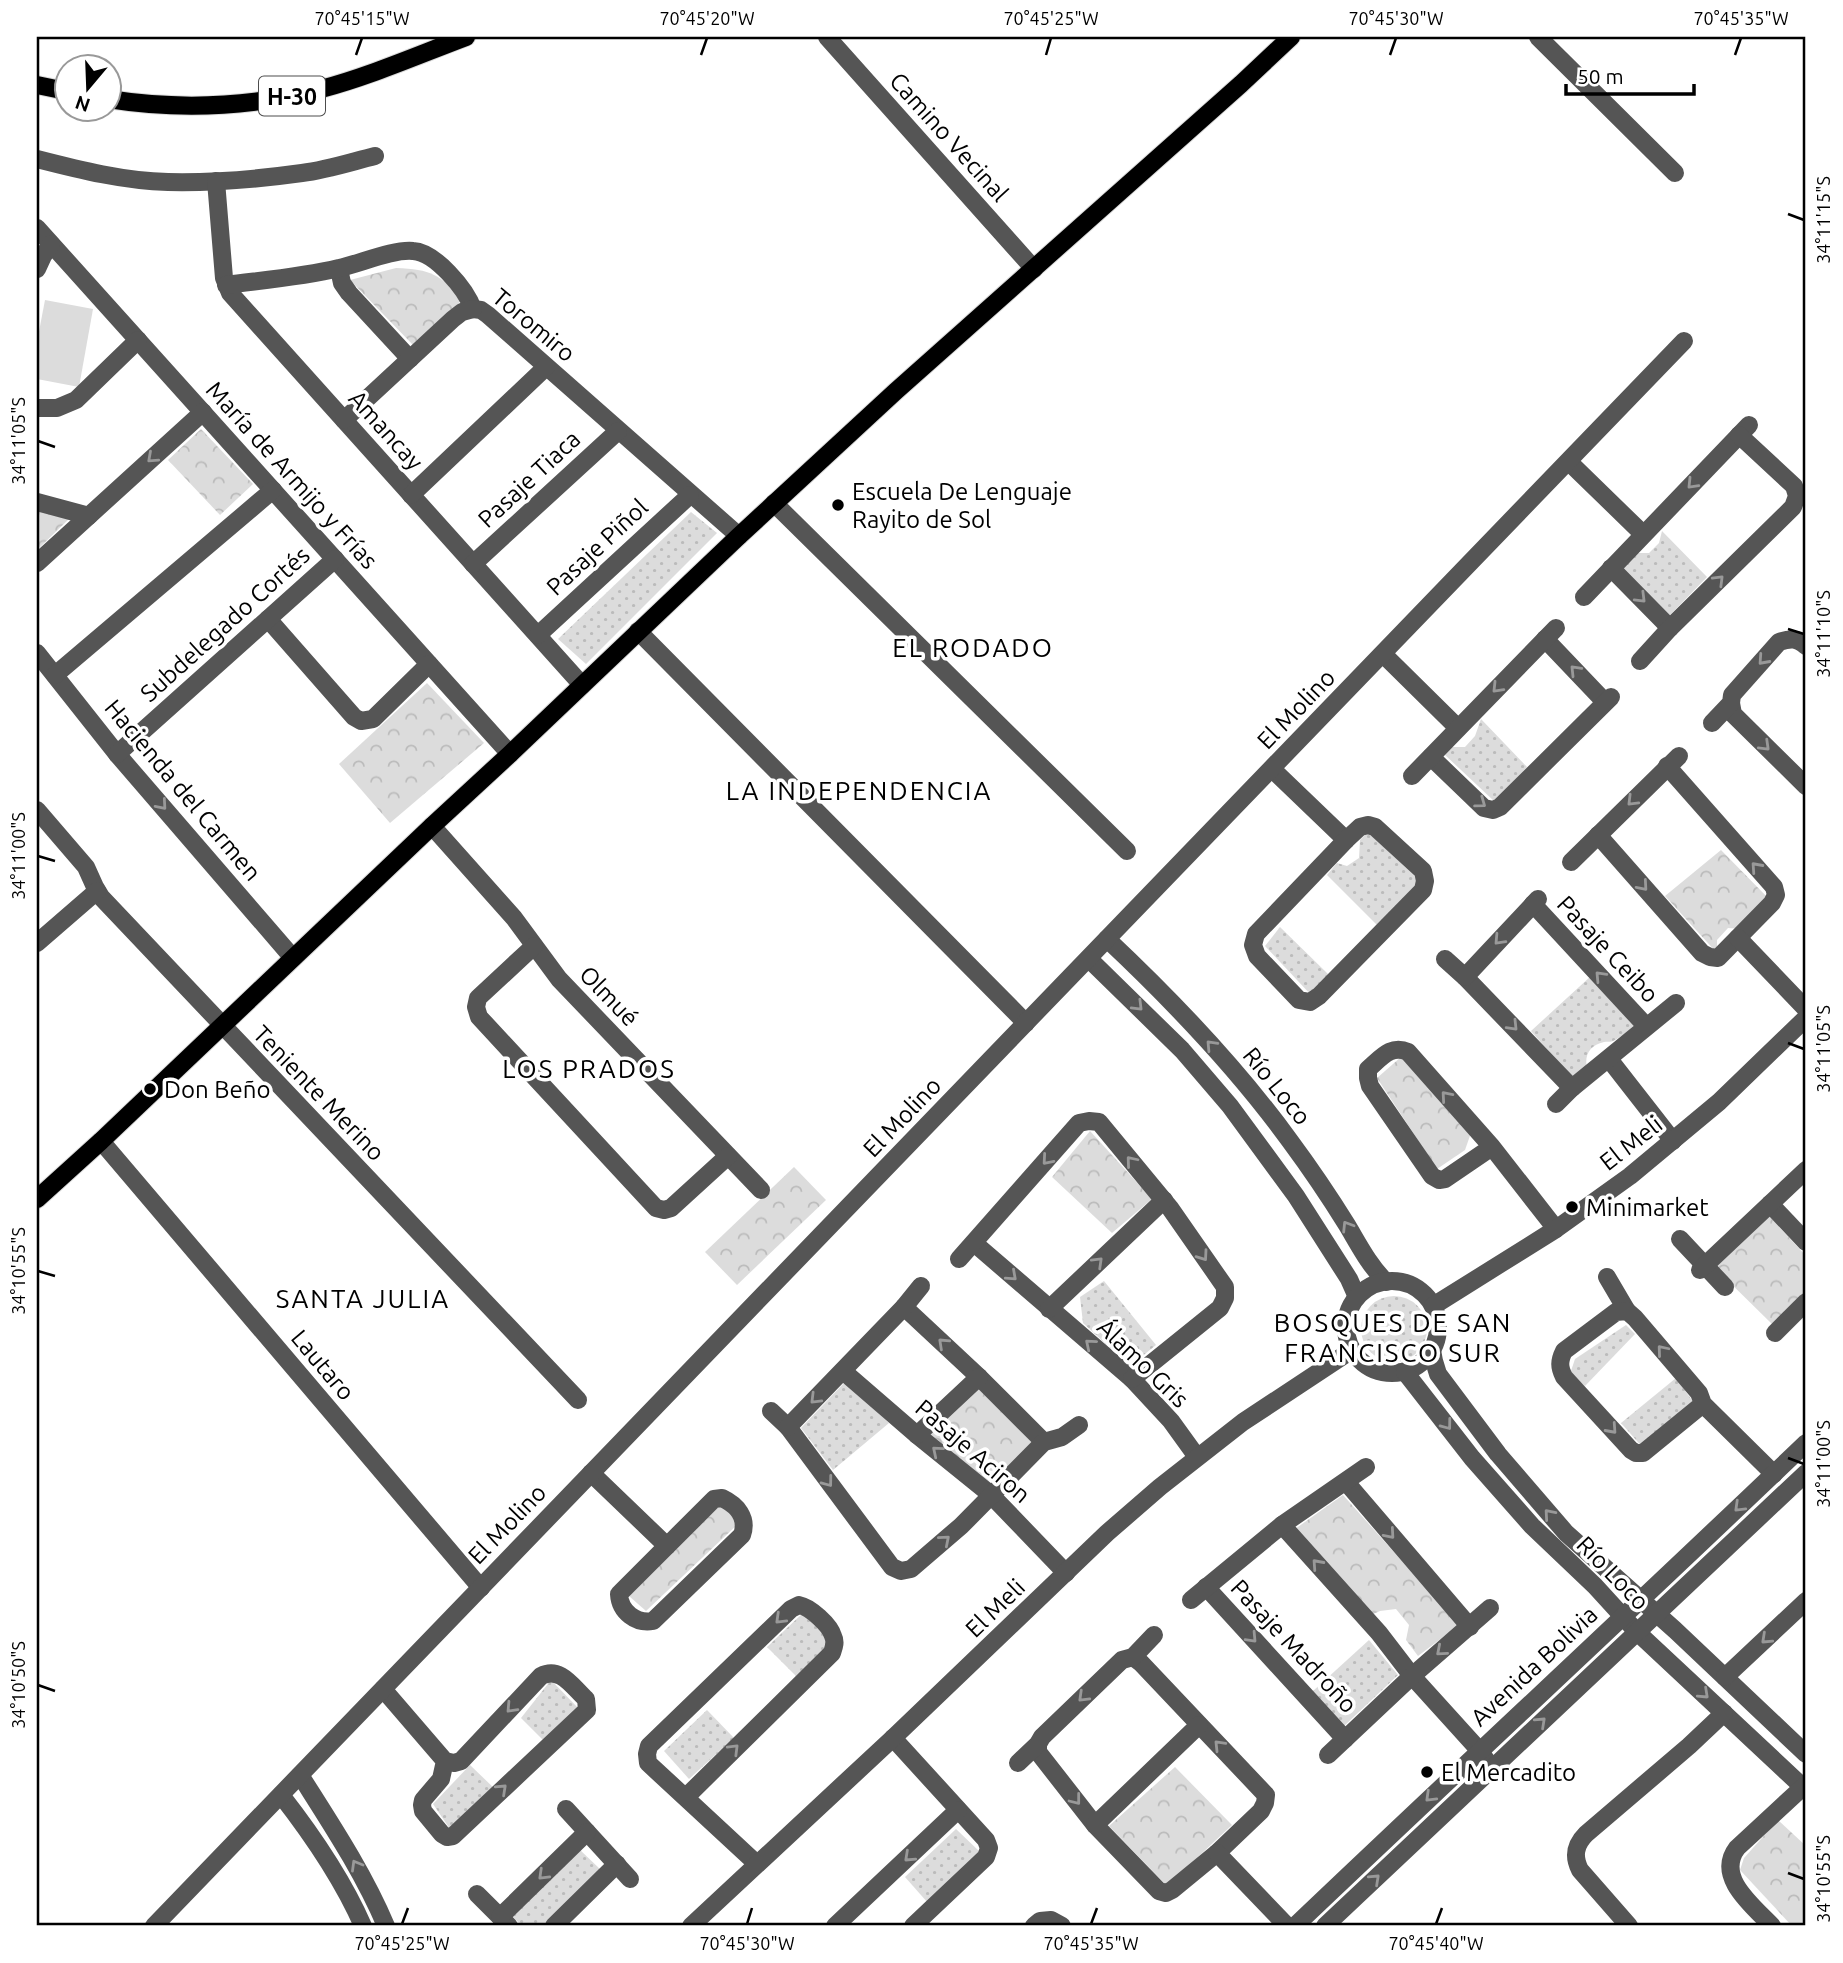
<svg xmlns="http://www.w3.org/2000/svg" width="1843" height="1963" font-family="Ubuntu,sans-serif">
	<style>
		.grass { fill: url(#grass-dots) }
		.forest { fill: url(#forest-crowns) }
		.garden { fill: #dcdcdc }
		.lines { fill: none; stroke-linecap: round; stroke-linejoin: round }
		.major-casing { stroke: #dbdbdb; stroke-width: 20 }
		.minor { stroke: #555; stroke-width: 18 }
		.major { stroke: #000; stroke-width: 18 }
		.oneway { stroke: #999 }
		.ticks { fill: none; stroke: #000; stroke-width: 2.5 }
		.poi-dot { fill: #000; stroke: #fff; stroke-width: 2.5 }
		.labels { text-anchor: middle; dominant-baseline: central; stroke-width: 7; stroke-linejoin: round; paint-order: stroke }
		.shield { fill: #fff; stroke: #4c4c4c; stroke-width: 2 }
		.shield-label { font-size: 23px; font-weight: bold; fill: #000 }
		.street-label { font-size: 24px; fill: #000; stroke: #fff }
		.poi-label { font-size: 24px; fill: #000; stroke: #fff; text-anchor: start }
		.neighbourhood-label { font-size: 26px; letter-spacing: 2px; fill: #000; stroke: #fff }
		.neatline { fill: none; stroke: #000; stroke-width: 2.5 }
		.ticks-label { font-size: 18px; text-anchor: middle; fill: #000 }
	</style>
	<defs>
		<pattern id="grass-dots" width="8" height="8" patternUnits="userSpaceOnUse" patternTransform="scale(1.75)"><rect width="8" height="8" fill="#dcdcdc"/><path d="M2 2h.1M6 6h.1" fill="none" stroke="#bbb" stroke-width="1.8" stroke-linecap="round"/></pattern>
		<pattern id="forest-crowns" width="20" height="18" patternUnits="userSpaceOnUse" patternTransform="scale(1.75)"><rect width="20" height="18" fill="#dcdcdc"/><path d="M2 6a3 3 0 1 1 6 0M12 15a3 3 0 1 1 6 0" fill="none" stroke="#bbb"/></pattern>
	</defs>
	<rect width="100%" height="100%" fill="#fff"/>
	<g class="grass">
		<polygon points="691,512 717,533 586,664 558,639"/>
		<polygon points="1662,531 1707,577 1669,616 1621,568 1636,553 1649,553 1659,543"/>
		<polygon points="1481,719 1527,767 1495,802 1444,754 1451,747 1465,747 1475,736"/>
		<polygon points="1368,832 1420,881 1377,925 1327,875 1337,863 1347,866 1359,858 1360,840"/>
		<polygon points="1280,927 1329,975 1312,996 1265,946"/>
		<path d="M1591,976L1638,1022C1631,1028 1623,1036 1615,1040C1609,1043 1610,1041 1604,1042C1590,1045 1584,1055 1587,1068L1573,1079L1531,1031Z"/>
		<polygon points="1104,1281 1156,1345 1130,1366 1083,1323 1080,1297"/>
		<circle cx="1394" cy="1329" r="33"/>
		<polygon points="1626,1325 1635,1334 1585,1386 1570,1374 1575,1359"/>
		<polygon points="1676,1378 1694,1403 1644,1449 1621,1423"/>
		<polygon points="845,1382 889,1423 833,1470 801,1428"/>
		<polygon points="805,1611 832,1643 796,1676 767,1647"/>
		<polygon points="1369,1640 1398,1675 1343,1727 1313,1691"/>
		<polygon points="551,1680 580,1710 544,1741 521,1718"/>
		<polygon points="707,1710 734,1738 689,1779 664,1751"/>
		<polygon points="470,1765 496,1790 452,1832 433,1804"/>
		<polygon points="956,1829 980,1852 928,1903 905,1877"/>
		<polygon points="579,1849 601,1870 545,1926 522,1926 512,1916"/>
	</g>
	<g class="forest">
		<path d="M396,268C431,269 440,275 463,299L414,346L350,280Z"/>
		<polygon points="201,429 253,484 220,515 168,460"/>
		<polygon points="37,511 70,518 37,550"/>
		<polygon points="427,683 484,743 390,823 339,764"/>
		<polygon points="1721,850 1771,901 1742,929 1728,928 1717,940 1717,953 1665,896"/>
		<polygon points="1401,1057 1472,1130 1465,1150 1437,1169 1377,1078"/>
		<polygon points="1090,1131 1152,1199 1112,1233 1052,1177"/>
		<polygon points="794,1167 826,1200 737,1285 705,1252"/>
		<polygon points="1768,1215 1806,1256 1806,1296 1774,1326 1715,1268"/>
		<polygon points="978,1383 1038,1438 989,1486 928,1432"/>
		<polygon points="1343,1495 1459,1625 1418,1656 1406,1640 1409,1625 1396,1609 1380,1611 1371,1615 1295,1529"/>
		<polygon points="721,1504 739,1523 646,1611 629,1596"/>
		<polygon points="1175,1767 1232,1825 1167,1886 1109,1826"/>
		<polygon points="1778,1820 1806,1846 1806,1926 1792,1926 1740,1870 1744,1858"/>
	</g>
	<polygon class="garden" points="45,300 93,309 79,387 37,379 37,342"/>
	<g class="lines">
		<defs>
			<g id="major">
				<polyline points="37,85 66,91"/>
				<path d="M108,99C178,110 252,107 321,89C370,76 418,55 466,37"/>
				<polyline points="37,1199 101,1141 432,826 510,754 739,536 896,391 1241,84 1291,37"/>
			</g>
		</defs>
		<use href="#major" class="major-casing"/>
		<g class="minor">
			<polyline points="827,37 1034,269"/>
			<polyline points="1538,37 1675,173"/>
			<path d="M37,159C80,170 124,181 168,182C212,183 259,179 302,173C327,170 351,162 375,156"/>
			<polyline points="216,181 224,278 230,293 582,685"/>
			<polyline points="37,228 510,754"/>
			<polyline points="37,269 43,256 51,244"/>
			<polyline points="339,269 342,283 349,293 410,359"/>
			<path d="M226,285C264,280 302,277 339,268C359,264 393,249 413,251C435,252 466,289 473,309"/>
			<polyline points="473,309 481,310 488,315 739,536"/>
			<polyline points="37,408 57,408 76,400 138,340"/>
			<polyline points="344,420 453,319 462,312 473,309"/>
			<polyline points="1569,462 1643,534"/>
			<polyline points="411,495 546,367"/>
			<polyline points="37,502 89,516"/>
			<polyline points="774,503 1127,851"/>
			<polyline points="37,563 203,412"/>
			<polyline points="473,564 618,431"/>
			<polyline points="1611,568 1670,628"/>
			<polyline points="1584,597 1749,425"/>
			<polyline points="268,619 354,717 361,721 373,719 429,664"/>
			<polyline points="638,631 1026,1023"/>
			<polyline points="538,635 690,495"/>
			<polyline points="1545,639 1605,702"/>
			<polyline points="37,653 117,754 293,958"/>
			<polyline points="1383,654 1458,728"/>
			<polyline points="1640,661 1670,628 1793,507 1797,496 1794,486 1739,435"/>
			<polyline points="55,675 273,490"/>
			<polyline points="1731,703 1733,714 1806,786"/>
			<path d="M1712,723L1731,703L1732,695L1779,642C1791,638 1797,638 1806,646"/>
			<polyline points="117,754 335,559"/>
			<polyline points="1431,757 1484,808 1493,810 1500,807 1611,697"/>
			<polyline points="1272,769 1346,840"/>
			<polyline points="1412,776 1556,628"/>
			<polyline points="37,810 86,867 95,887 101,897 578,1400"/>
			<polygon points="1368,825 1375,827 1423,871 1425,881 1423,890 1319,996 1310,1002 1299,1000 1257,956 1253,945 1256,934 1346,840 1360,827"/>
			<polyline points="432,826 514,918 559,979 761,1190"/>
			<polyline points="1598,835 1702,953 1710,957 1718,958 1772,903 1776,895 1774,887 1667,766"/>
			<polyline points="1571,862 1679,756"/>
			<polyline points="1533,904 1646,1026"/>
			<polyline points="1738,938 1806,1009"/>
			<path d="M1107,939C1173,1001 1237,1068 1290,1141C1310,1168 1329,1196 1347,1225C1359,1245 1369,1265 1386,1282"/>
			<polyline points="37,943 97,891"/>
			<polyline points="534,946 478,998 476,1007 479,1017 656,1208 664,1210 671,1208 728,1156"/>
			<polyline points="1089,959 1182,1050 1230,1106 1296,1196 1349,1279 1357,1297"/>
			<polyline points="1445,959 1465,977 1572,1088"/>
			<polyline points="1465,977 1538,899"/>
			<polyline points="1609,1059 1673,1141"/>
			<polyline points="1556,1104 1572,1088 1676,1003"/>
			<polyline points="101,1141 481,1588"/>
			<path d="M1492,1147L1445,1179L1439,1180L1432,1176L1370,1086L1368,1078V1069C1381,1058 1391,1044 1408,1052L1492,1147L1556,1229"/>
			<polyline points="1770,1204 1806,1242"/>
			<polyline points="1680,1239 1725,1287"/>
			<polyline points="974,1243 1132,1379 1171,1421 1197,1457"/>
			<polyline points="959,1259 1079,1123 1089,1121 1099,1122 1170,1208 1225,1287 1225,1298 1220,1308 1132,1379"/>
			<polyline points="1700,1270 1806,1170"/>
			<polyline points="1607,1277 1627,1311"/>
			<circle cx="1392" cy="1327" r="46"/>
			<polyline points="1433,1306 1556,1229 1630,1176 1719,1102 1806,1018"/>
			<polyline points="904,1307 979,1377 1044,1442"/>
			<polyline points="1049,1309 1164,1200"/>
			<polyline points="1775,1333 1806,1302"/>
			<polyline points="1432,1350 1434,1361 1438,1374 1498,1454 1566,1533 1675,1630 1806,1754"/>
			<polyline points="843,1371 917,1435 990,1494 1066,1573"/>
			<polyline points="1405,1372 1472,1458 1532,1526 1595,1586 1637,1632 1806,1790"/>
			<path d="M1703,1404L1643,1453H1636L1631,1450L1564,1377C1559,1367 1559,1361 1564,1351L1616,1312L1627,1311L1635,1318L1699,1393L1703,1404L1774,1474"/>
			<polyline points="771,1411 788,1427 892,1567 901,1571 911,1569 961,1526 1044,1442 1062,1437 1079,1425"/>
			<polyline points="788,1427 904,1307 921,1286"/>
			<polyline points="917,1435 979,1377"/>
			<polyline points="591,1473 667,1546"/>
			<polyline points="1346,1482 1470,1627"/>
			<path d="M722,1498C737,1505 748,1518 742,1535L653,1621C636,1624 620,1612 619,1594L714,1499Z"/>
			<polyline points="1282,1525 1379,1633 1412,1676 1479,1750 1486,1760"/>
			<polyline points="1206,1587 1345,1739"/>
			<polyline points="1191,1600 1282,1525 1366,1467"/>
			<polyline points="1725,1677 1806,1601"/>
			<path d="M383,1689L445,1761L454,1763L461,1761L541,1676C560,1666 572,1686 586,1699L587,1710L453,1836L447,1837L442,1834L423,1811L422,1805L423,1800L441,1779L445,1761"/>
			<polyline points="893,1738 986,1840 989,1848 986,1857 913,1926"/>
			<polyline points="1038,1744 1038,1752 1095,1825 1159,1891 1166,1893 1172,1890 1217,1853 1261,1811 1265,1803 1266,1795 1141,1663 1133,1657"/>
			<polyline points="1328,1755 1412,1676 1490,1608"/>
			<polyline points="1018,1763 1038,1744 1042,1737 1122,1660 1133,1657 1154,1635"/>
			<path d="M300,1775C331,1824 363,1872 386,1926"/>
			<path d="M281,1795C313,1836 342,1878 363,1926"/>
			<path d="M686,1797L832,1653C834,1647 836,1642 833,1636C830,1625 810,1607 799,1605L791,1609L649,1746L647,1754L648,1763L757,1864"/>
			<polyline points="566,1809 630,1879"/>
			<polyline points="1095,1825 1199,1725"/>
			<polyline points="1217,1853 1287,1926"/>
			<polyline points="477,1894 509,1926"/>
			<polyline points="500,1917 587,1832"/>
			<polyline points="154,1926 1684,341"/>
			<polyline points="554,1926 617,1864"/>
			<polyline points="691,1926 893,1738 1107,1533 1160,1487 1243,1422 1352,1350"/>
			<polyline points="835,1926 958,1810"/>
			<polyline points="1034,1926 1040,1921 1051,1920 1062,1926"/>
			<path d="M1295,1926C1465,1764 1637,1605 1806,1443"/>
			<polyline points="1325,1926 1806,1473"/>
			<path d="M1629,1926L1580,1870C1573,1856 1575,1845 1586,1834L1689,1746L1724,1713"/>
			<path d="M1772,1926C1753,1906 1715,1877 1737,1848L1803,1787"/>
		</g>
		<use href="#major" class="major"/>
	</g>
	<defs><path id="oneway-chevron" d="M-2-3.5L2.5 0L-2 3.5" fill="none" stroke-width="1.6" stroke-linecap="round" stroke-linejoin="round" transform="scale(1.75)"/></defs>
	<g class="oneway">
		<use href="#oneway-chevron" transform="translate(152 458) rotate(138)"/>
		<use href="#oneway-chevron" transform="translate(1692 484) rotate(134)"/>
		<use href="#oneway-chevron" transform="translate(1719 580) rotate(-45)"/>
		<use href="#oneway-chevron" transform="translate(1641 598) rotate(45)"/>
		<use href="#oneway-chevron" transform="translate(1763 660) rotate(132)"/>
		<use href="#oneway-chevron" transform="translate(1575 670) rotate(-134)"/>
		<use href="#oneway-chevron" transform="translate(1497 688) rotate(134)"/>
		<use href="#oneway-chevron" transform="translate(1765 746) rotate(44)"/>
		<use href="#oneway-chevron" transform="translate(1632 801) rotate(135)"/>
		<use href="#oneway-chevron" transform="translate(1481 803) rotate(36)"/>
		<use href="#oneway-chevron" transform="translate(162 805) rotate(49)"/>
		<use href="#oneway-chevron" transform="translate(1756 867) rotate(-132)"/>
		<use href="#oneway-chevron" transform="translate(1643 886) rotate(49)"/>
		<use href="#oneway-chevron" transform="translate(1499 940) rotate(133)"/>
		<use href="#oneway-chevron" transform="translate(1600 976) rotate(-133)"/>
		<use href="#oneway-chevron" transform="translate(1138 1006) rotate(45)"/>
		<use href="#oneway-chevron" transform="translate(1513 1026) rotate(46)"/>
		<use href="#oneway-chevron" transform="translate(1211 1045) rotate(-133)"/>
		<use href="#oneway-chevron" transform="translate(1446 1096) rotate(-131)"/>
		<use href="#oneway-chevron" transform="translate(1047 1160) rotate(131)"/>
		<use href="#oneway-chevron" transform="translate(1131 1161) rotate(-130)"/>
		<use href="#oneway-chevron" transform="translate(1347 1226) rotate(-122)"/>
		<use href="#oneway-chevron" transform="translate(1203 1256) rotate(55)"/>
		<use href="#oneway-chevron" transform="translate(1098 1262) rotate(-44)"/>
		<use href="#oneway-chevron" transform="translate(1012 1276) rotate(42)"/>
		<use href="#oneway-chevron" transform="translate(943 1343) rotate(-137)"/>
		<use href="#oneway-chevron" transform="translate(1090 1344) rotate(-140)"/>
		<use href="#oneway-chevron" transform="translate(1662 1350) rotate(-130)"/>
		<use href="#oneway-chevron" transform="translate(815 1399) rotate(135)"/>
		<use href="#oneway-chevron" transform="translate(1447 1425) rotate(53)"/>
		<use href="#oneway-chevron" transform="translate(1612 1429) rotate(48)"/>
		<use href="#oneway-chevron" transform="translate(937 1451) rotate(-140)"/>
		<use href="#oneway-chevron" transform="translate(828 1482) rotate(53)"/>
		<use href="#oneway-chevron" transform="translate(1739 1507) rotate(136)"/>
		<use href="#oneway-chevron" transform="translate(1549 1514) rotate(-131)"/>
		<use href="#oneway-chevron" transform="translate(1390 1534) rotate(49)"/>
		<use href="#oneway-chevron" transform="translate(945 1540) rotate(-41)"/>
		<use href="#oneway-chevron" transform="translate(1317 1564) rotate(-132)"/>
		<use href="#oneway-chevron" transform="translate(780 1619) rotate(136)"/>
		<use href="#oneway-chevron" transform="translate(1252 1638) rotate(47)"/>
		<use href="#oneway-chevron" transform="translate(1766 1639) rotate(137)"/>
		<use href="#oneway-chevron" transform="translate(1441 1651) rotate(139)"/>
		<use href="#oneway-chevron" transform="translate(1704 1694) rotate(43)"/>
		<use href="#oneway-chevron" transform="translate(1083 1697) rotate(136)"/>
		<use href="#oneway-chevron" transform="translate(511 1708) rotate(133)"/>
		<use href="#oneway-chevron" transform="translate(1541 1722) rotate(-43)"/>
		<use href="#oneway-chevron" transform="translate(1219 1745) rotate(-134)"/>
		<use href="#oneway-chevron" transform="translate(734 1749) rotate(-45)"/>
		<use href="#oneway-chevron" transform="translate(502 1789) rotate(-43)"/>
		<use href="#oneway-chevron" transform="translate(1430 1797) rotate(136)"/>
		<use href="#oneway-chevron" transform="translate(1076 1800) rotate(52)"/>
		<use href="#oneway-chevron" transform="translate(909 1857) rotate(137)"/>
		<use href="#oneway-chevron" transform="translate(356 1865) rotate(-120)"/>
		<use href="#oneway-chevron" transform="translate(543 1875) rotate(136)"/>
		<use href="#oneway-chevron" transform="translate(1375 1879) rotate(-43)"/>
	</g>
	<path class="ticks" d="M356,55L362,38M701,55L707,38M1046,55L1051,38M1390,55L1396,38M1735,55L1741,38M1788,214L1804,220M38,441L55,447M1788,629L1804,634M38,856L55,861M1788,1043L1804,1049M38,1271L55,1276M1788,1458L1804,1464M38,1685L55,1691M1788,1873L1804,1879M402,1924L408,1908M747,1924L752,1908M1091,1924L1097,1908M1436,1924L1442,1908"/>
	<g class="poi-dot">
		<circle cx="838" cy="505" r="7"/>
		<circle cx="150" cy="1089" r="7"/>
		<circle cx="1572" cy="1207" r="7"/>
		<circle cx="1427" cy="1772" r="7"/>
	</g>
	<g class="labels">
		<rect class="shield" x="259" y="76.5" width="66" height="39" rx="5"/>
		<g class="shield-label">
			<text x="292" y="96">H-30</text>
		</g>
		<g class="street-label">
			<text transform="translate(949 137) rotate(48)">Camino Vecinal</text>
			<text transform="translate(534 325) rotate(40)">Toromiro</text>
			<text transform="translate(386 430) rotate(48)">Amancay</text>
			<text transform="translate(292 475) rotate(48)">María de Armijo y Frías</text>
			<text transform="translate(529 479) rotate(-43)">Pasaje Tiaca</text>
			<text transform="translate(597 547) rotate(-43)">Pasaje Piñol</text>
			<text transform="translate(225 624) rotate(-42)">Subdelegado Cortés</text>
			<text transform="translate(1296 709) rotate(-46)">El Molino</text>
			<text transform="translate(183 790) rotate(50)">Hacienda del Carmen</text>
			<text transform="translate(1608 949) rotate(47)">Pasaje Ceibo</text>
			<text transform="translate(609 996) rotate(46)">Olmué</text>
			<text transform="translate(1277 1086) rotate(51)">Río Loco</text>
			<text transform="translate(319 1093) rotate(46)">Teniente Merino</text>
			<text transform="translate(902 1117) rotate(-46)">El Molino</text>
			<text transform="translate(1631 1143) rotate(-38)">El Meli</text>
			<text transform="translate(1143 1363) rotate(44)">Álamo Gris</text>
			<text transform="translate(323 1365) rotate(50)">Lautaro</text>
			<text transform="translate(973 1451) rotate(41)">Pasaje Aciron</text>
			<text transform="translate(507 1524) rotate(-46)">El Molino</text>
			<text transform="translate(1613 1573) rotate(46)">Río Loco</text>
			<text transform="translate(995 1608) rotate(-44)">El Meli</text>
			<text transform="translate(1294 1646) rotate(47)">Pasaje Madroño</text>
			<text transform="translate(1534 1666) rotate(-43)">Avenida Bolivia</text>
		</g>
		<g class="poi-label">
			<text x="852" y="491">Escuela De Lenguaje<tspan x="852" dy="28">Rayito de Sol</tspan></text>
			<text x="164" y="1089">Don Beño</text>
			<text x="1586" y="1207">Minimarket</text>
			<text x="1441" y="1772">El Mercadito</text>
		</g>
		<g class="neighbourhood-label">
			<text x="973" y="647">EL RODADO</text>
			<text x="859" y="790">LA INDEPENDENCIA</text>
			<text x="589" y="1068">LOS PRADOS</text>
			<text x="363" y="1298">SANTA JULIA</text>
			<text x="1393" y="1322">BOSQUES DE SAN<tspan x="1393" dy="30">FRANCISCO SUR</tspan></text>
		</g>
	</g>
	<rect width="1843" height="1963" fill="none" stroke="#ffffff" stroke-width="77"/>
	<g transform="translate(88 88) rotate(199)"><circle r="33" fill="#ffffff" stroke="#999999" stroke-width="2"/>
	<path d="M0-5L12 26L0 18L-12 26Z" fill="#000000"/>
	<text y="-10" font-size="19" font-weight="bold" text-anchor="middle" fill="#000000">N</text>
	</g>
	<path d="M1566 84v10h128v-10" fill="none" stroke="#000000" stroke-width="3.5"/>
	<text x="1577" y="84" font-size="21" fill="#000000" stroke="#ffffff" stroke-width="5" paint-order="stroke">50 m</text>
	<rect x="38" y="38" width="1766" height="1886" class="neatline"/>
	<g class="ticks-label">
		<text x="362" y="25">70°45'15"W</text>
		<text x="707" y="25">70°45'20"W</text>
		<text x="1051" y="25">70°45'25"W</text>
		<text x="1396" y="25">70°45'30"W</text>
		<text x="1741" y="25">70°45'35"W</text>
		<text transform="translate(1824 220) rotate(-90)" y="6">34°11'15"S</text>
		<text transform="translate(19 441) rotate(-90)" y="6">34°11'05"S</text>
		<text transform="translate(1824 634) rotate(-90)" y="6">34°11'10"S</text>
		<text transform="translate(19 856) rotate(-90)" y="6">34°11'00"S</text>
		<text transform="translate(1824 1049) rotate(-90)" y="6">34°11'05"S</text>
		<text transform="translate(19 1271) rotate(-90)" y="6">34°10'55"S</text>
		<text transform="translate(1824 1464) rotate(-90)" y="6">34°11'00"S</text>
		<text transform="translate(19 1685) rotate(-90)" y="6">34°10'50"S</text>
		<text transform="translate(1824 1879) rotate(-90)" y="6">34°10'55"S</text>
		<text x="402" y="1950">70°45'25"W</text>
		<text x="747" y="1950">70°45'30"W</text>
		<text x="1091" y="1950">70°45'35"W</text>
		<text x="1436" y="1950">70°45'40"W</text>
	</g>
</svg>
